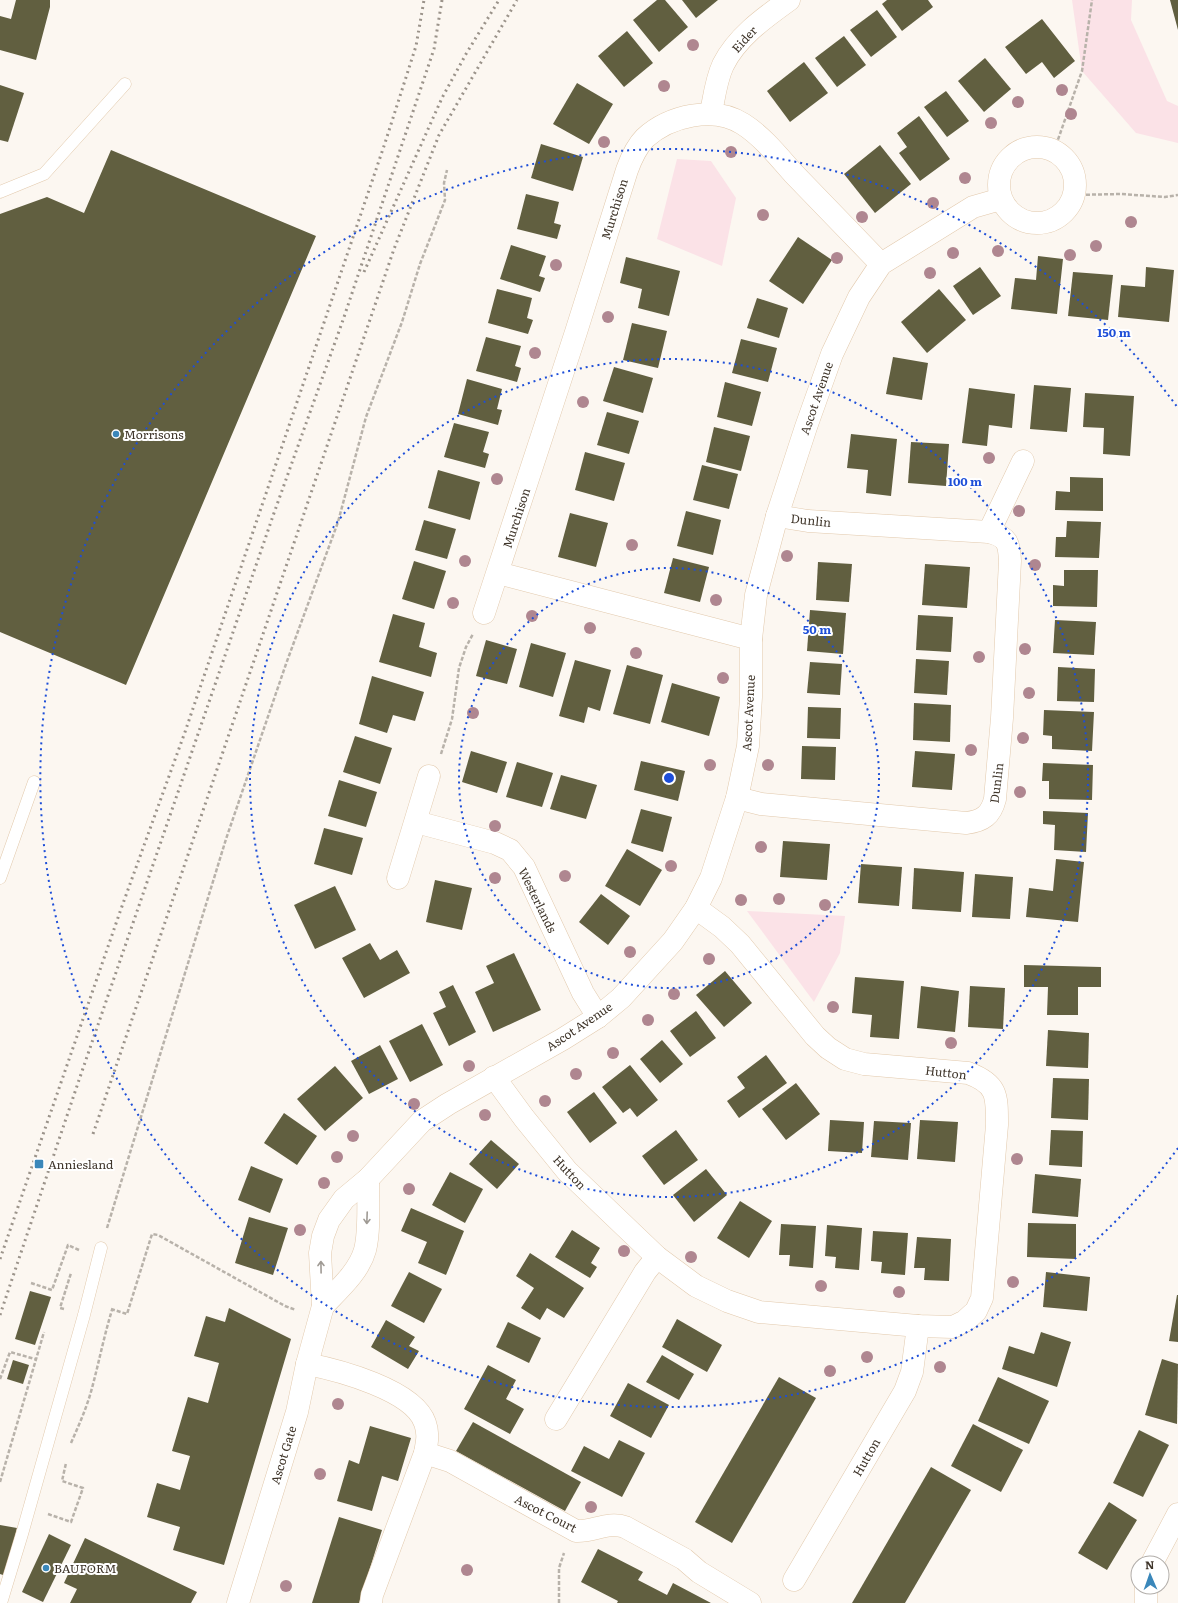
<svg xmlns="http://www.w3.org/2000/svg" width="1178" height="1603" font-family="Literata,serif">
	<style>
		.green { fill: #fbe2e7 }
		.building { fill: #615f40 }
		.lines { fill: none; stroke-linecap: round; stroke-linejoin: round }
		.lane-casing { stroke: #e2c9ac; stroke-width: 13 }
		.street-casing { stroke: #e2c9ac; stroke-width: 23 }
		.path { stroke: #b8b2aa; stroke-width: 2.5; stroke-dasharray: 4 2; stroke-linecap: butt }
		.lane { stroke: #fff; stroke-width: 12 }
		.street { stroke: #fff; stroke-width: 22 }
		.rail { stroke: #9b938a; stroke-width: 3; stroke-dasharray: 2 4; stroke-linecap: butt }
		.tree { fill: #af8690 }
		.oneway { stroke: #9f9a94 }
		.ring { fill: none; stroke: #1d4ed8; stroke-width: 2; stroke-dasharray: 2 4 }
		.poi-dot { fill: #3a87ba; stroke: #fff; stroke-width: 1.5 }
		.labels { text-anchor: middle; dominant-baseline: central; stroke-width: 4; stroke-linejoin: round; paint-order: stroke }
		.street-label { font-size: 12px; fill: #3f352a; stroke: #fff }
		.poi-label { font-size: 12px; fill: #3f352a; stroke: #fff; text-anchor: start }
		.centre { fill: #1d4ed8; stroke: #fff; stroke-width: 2 }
		.ring-label { font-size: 12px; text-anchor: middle; font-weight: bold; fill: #1d4ed8; stroke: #fff; stroke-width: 4; stroke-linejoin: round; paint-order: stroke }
	</style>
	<rect width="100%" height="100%" fill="#fcf7f1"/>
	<g class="green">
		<polygon points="1072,0 1132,0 1131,20 1167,101 1178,106 1178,143 1136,133 1082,71"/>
		<polygon points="677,159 711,161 736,198 722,266 657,239"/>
		<polygon points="747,911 845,916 840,953 814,1002"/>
	</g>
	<g class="building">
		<polygon points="16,0 50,0 50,7 36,60 0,50 0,16 11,19"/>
		<polygon points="657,0 665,0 688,27 659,52 633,20"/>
		<polygon points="682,0 718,0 696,18"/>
		<polygon points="887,0 928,0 933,7 902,31 882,4"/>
		<polygon points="1170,0 1178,0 1178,30"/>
		<polygon points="877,10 897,37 871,57 850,30"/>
		<polygon points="1042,19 1075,61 1054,78 1042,62 1026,74 1005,47"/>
		<polygon points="627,31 653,63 624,87 598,56"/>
		<polygon points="844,36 866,65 837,87 815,58"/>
		<polygon points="985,58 1011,89 984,112 958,81"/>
		<polygon points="804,62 828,93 790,122 767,91"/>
		<polygon points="577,83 613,104 589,144 553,124"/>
		<polygon points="0,85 24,93 8,142 0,140"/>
		<polygon points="946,91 969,121 947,137 924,107"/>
		<polygon points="919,116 950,159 920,181 899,153 907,147 897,133"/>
		<polygon points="541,144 583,157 573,191 531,178"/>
		<polygon points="880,145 911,184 875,213 844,174"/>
		<polygon points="111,150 316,236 126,685 0,632 0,214 47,197 84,213"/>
		<polygon points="526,194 559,202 554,223 561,225 557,239 517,229"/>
		<polygon points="798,237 832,260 803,304 769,281"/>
		<polygon points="511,245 546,256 539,276 545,278 540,292 500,279"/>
		<polygon points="1038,256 1063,259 1057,314 1011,309 1015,278 1036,280"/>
		<polygon points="626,257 680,271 669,316 638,308 642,289 620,283"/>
		<polygon points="980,267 1001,296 973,315 953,286"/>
		<polygon points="1146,267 1174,270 1169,322 1118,317 1121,285 1145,287"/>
		<polygon points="1073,272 1113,275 1108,320 1068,316"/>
		<polygon points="497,289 532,298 527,318 533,320 528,334 488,323"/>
		<polygon points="939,289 966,320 927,353 901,322"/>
		<polygon points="757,298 788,308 779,338 747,328"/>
		<polygon points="632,323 667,331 658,368 623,360"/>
		<polygon points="486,337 521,346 515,366 521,368 517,382 476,371"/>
		<polygon points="741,339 777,348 768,382 732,373"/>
		<polygon points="893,357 928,363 922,400 886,394"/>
		<polygon points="614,367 653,378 643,413 603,401"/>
		<polygon points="467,379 502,389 497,409 502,410 498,425 458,414"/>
		<polygon points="725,382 761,392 752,426 717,417"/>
		<polygon points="1034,385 1071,388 1067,432 1030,429"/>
		<polygon points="969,388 1015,394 1012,428 989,425 987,446 962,443"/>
		<polygon points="1085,393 1134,396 1130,456 1103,454 1104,428 1083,427"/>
		<polygon points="607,412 639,421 629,454 597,445"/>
		<polygon points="454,423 489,432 483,452 489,454 485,468 444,457"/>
		<polygon points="714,427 750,436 741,471 706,462"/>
		<polygon points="851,434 897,439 891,496 866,493 868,470 847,468"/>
		<polygon points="911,442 949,444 946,486 908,483"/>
		<polygon points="585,452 625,463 614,501 575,490"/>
		<polygon points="702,465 738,474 729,509 693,500"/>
		<polygon points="438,470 480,482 470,520 428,508"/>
		<polygon points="1070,477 1103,478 1103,511 1055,510 1056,491 1070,492"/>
		<polygon points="686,511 721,520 713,555 677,546"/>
		<polygon points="570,513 608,523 596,567 558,557"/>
		<polygon points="424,520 456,529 447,559 415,550"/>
		<polygon points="1067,521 1101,522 1099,558 1055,557 1056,537 1066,537"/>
		<polygon points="673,558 709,567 700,602 664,593"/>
		<polygon points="414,561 446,571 434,609 402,599"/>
		<polygon points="818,562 852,564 849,602 816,600"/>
		<polygon points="925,564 970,567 967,608 922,605"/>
		<polygon points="1064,570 1098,570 1097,607 1053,606 1053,585 1064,586"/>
		<polygon points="810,610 846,613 843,654 807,651"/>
		<polygon points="393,614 425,623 419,647 437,653 431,677 379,662"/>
		<polygon points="918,615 953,617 951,652 916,650"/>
		<polygon points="1055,620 1096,622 1094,655 1053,653"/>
		<polygon points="486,640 517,649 507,684 476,676"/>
		<polygon points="531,643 566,653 553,697 519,687"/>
		<polygon points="916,659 949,661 947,695 914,693"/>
		<polygon points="575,660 611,670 600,711 588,707 584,723 559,716"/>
		<polygon points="810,662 842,664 840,695 807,693"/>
		<polygon points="627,665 663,675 650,724 613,714"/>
		<polygon points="1058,667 1095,669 1094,702 1057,701"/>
		<polygon points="372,676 424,692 415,721 393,715 387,733 359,724"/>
		<polygon points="672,683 720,697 709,736 661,722"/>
		<polygon points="914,703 951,705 950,742 913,740"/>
		<polygon points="808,707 841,708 840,739 807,738"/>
		<polygon points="1044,710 1094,712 1092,751 1052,749 1052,736 1043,735"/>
		<polygon points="355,736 392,748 380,784 343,772"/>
		<polygon points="802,746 836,747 835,780 801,779"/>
		<polygon points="471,751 507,762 497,793 462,782"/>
		<polygon points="915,751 955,754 952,790 912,787"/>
		<polygon points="641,761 685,771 678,801 634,790"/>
		<polygon points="517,762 553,773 542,807 506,797"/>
		<polygon points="1043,763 1093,765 1092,800 1049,799 1049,781 1042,781"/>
		<polygon points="561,775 597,785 586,819 550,809"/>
		<polygon points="339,780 377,792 366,827 328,816"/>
		<polygon points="641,809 672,817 663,852 631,843"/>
		<polygon points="1043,811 1088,813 1086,852 1054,850 1055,825 1043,824"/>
		<polygon points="324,828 363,838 352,875 314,864"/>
		<polygon points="783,841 830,844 827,880 780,877"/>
		<polygon points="627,849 662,870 640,906 605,886"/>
		<polygon points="1056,859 1084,862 1078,922 1026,917 1029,888 1053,891"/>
		<polygon points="861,864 902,867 899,906 858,903"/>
		<polygon points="914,868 964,872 961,912 912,909"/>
		<polygon points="975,874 1013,877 1010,919 972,917"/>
		<polygon points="435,880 472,888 462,930 426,922"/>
		<polygon points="335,886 356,930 315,949 294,905"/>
		<polygon points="601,894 630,916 608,945 579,922"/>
		<polygon points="370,943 380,960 397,950 410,973 364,998 342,958"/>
		<polygon points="514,953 541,1010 493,1032 475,992 494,983 486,966"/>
		<polygon points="1024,965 1101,967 1101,987 1078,987 1078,1015 1047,1015 1048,987 1024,987"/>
		<polygon points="725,971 752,1003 724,1027 696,995"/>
		<polygon points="855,977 904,981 899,1039 870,1037 872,1015 852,1013"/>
		<polygon points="453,985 476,1032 449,1046 433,1013 446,1007 439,992"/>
		<polygon points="921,986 959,991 955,1032 917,1028"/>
		<polygon points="970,986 1005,988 1003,1029 968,1027"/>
		<polygon points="696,1011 716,1038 690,1057 670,1031"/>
		<polygon points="422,1024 443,1065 410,1082 389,1041"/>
		<polygon points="1048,1030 1089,1033 1088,1068 1046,1066"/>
		<polygon points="662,1040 683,1064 660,1083 640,1059"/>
		<polygon points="380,1045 398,1079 369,1094 351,1061"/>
		<polygon points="766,1055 787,1083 739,1118 727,1101 745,1088 737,1077"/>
		<polygon points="630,1065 658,1100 637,1117 630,1108 623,1113 602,1087"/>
		<polygon points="335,1066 363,1098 325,1131 297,1099"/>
		<polygon points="1053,1078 1089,1079 1088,1120 1051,1118"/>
		<polygon points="796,1083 820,1114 786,1140 762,1109"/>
		<polygon points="594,1092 617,1123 590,1143 567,1112"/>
		<polygon points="284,1113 317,1136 297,1165 264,1143"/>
		<polygon points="830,1120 864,1122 862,1153 828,1151"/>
		<polygon points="920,1120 958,1122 955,1162 917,1159"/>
		<polygon points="874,1121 911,1123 908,1160 871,1157"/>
		<polygon points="676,1130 698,1160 664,1185 642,1156"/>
		<polygon points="1051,1130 1083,1131 1082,1167 1049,1165"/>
		<polygon points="491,1140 519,1164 497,1189 469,1164"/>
		<polygon points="251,1166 283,1179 270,1213 238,1200"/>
		<polygon points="706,1169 727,1195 694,1222 673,1195"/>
		<polygon points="450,1172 483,1189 465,1223 432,1205"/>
		<polygon points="1035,1174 1081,1179 1078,1217 1032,1213"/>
		<polygon points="740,1201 772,1221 749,1258 717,1238"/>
		<polygon points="411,1208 464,1231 446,1275 418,1263 427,1242 401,1231"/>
		<polygon points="249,1217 288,1228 273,1275 235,1263"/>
		<polygon points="1028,1223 1076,1224 1076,1259 1027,1257"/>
		<polygon points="781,1224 816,1226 813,1268 789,1266 790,1255 779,1255"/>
		<polygon points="827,1225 862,1228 859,1270 835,1268 836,1257 825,1256"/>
		<polygon points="572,1230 600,1248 591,1263 597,1267 590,1278 555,1257"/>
		<polygon points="873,1231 908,1233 905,1275 881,1273 882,1262 871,1261"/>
		<polygon points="917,1237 951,1239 949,1281 924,1280 925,1268 914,1268"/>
		<polygon points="530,1253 584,1288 564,1318 547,1308 540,1320 521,1308 534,1288 516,1276"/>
		<polygon points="409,1272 442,1289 424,1323 391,1306"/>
		<polygon points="1046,1272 1090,1277 1087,1311 1043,1307"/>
		<polygon points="30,1291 51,1297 35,1345 15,1339"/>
		<polygon points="1177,1295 1178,1295 1178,1342 1169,1341"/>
		<polygon points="229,1308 291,1339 224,1565 173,1550 180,1527 147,1517 157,1483 180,1490 190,1456 172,1451 188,1397 208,1403 219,1363 194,1356 206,1316 225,1322"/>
		<polygon points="677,1319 722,1345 707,1372 662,1347"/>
		<polygon points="386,1320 415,1337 409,1346 419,1351 408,1369 371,1347"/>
		<polygon points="508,1322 541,1338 529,1363 496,1347"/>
		<polygon points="1041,1332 1071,1342 1057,1387 1002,1369 1009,1346 1034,1354"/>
		<polygon points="662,1355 694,1374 679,1400 646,1382"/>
		<polygon points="1162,1359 1178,1364 1177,1424 1145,1415"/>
		<polygon points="13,1360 29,1365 23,1384 7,1379"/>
		<polygon points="488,1365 516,1380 506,1399 524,1409 510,1434 464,1409"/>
		<polygon points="779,1377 816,1398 732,1543 695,1522"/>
		<polygon points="998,1377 1049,1401 1029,1444 978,1421"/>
		<polygon points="628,1383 669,1405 651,1438 610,1416"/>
		<polygon points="473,1422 581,1482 565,1511 456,1451"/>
		<polygon points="973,1424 1023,1450 1001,1492 951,1466"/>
		<polygon points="370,1426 411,1438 398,1481 382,1476 372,1511 337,1501 349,1460 359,1464"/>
		<polygon points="1139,1430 1169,1445 1143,1497 1113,1483"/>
		<polygon points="619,1440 645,1453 622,1497 571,1471 584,1446 609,1459"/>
		<polygon points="931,1467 971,1490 905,1603 852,1603"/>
		<polygon points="1109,1502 1137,1520 1107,1570 1078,1553"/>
		<polygon points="339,1517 382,1530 359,1603 312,1603"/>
		<polygon points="0,1525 17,1528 6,1576 0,1574"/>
		<polygon points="49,1534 71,1545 43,1602 22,1592"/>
		<polygon points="85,1538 197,1592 191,1603 70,1603 77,1589 64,1583"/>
		<polygon points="598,1549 643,1572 638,1580 667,1595 673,1583 711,1603 617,1603 618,1601 581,1582"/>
	</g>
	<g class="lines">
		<defs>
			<g id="lane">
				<polyline points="0,192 44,174 125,84"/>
				<polyline points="0,878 34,782"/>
				<polyline points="1,1603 22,1534 84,1315 101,1248"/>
			</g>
			<g id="street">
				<path d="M711,113C714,98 716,80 723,65C737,37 764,18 789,0"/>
				<circle cx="1037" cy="185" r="38"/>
				<polyline points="989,532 1023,461"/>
				<polyline points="498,573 751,639"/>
				<path d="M484,613L576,332L627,170C631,159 637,146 645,138C669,116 714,105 743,124C762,136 778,156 793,173C822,203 852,234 881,264"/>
				<path d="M737,798L761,804L966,823C983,821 991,815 995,799L1002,718L1010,561C1009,543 1008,537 989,532L808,521L777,516"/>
				<polyline points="416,822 495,843 510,850 524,867 583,993 598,1017"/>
				<polyline points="398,878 429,776"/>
				<path d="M494,1077L524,1118L567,1171L613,1215L657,1257L696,1286L727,1301L759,1312L918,1326L953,1327L965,1321L976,1311L982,1298L997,1125C997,1096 998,1084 968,1073L864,1064L845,1059L828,1048L815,1036L740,944L722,927L696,908"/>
				<path d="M323,1306C338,1290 359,1272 365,1250C370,1231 368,1200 368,1179"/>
				<path d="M307,1364C338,1370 414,1390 425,1423C429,1434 427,1442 425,1453L372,1595L371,1603"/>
				<polyline points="556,1419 645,1272 657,1257"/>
				<path d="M425,1453L450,1461L576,1531C593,1532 608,1521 625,1527L684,1559L699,1572L750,1603"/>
				<polyline points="1152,1563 1178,1514"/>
				<polyline points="794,1580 905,1391 912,1372 918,1326"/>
				<polyline points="1146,1587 1146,1603"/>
				<polyline points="238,1603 297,1412 307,1364 323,1306 320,1253 323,1236 329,1220 344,1199 368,1179 422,1121 448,1104 563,1039 598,1017 621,998 673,941 696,908 711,878 737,798 748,746 751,697 751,639 756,595 777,516 806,427 832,354 859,297 881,264 973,207 1001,199"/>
			</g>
		</defs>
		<use href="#lane" class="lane-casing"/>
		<use href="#street" class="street-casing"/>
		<g class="path">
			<polyline points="1054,151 1082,71 1092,0"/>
			<polyline points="1074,195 1121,194 1165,197 1178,195"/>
			<polyline points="441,754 452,719 459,668 466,647 473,634"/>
			<polyline points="107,1228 226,839 286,664 338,522 366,417 402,322 420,264 445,200 444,183 447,170"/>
			<polyline points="31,1283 52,1290 68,1245 79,1250"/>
			<polyline points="64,1309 60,1308 71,1273"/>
			<polyline points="111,1309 127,1314 152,1234 158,1235 285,1306 296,1310"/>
			<polyline points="0,1379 10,1352 35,1359"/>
			<path d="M71,1443C79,1425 87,1407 92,1388C99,1362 104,1336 112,1310"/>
			<polyline points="0,1482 44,1332"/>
			<polyline points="48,1514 71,1522 83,1488 62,1481 66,1463"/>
			<polyline points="559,1603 559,1568 564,1553"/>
		</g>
		<use href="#lane" class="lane"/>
		<use href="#street" class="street"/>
		<g class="rail">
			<polyline points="364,272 442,98 466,54 499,0"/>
			<polyline points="93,1134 394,249 439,135 517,0"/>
			<polyline points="0,1259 121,909 185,732 385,143 416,46 424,0"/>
			<polyline points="0,1315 79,1080 274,513 343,320 434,49 442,0"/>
		</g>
	</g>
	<g class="tree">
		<circle cx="693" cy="45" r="6"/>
		<circle cx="664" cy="86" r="6"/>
		<circle cx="1062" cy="90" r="6"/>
		<circle cx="1018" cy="102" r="6"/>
		<circle cx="1071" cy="114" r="6"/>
		<circle cx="991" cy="123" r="6"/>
		<circle cx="604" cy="142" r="6"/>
		<circle cx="731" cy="152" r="6"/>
		<circle cx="965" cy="178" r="6"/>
		<circle cx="933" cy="203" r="6"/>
		<circle cx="763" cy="215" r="6"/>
		<circle cx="862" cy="217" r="6"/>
		<circle cx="1131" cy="222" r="6"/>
		<circle cx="1096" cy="246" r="6"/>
		<circle cx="998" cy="251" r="6"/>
		<circle cx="953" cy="253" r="6"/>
		<circle cx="1070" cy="255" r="6"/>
		<circle cx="837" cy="258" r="6"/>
		<circle cx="556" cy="265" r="6"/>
		<circle cx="930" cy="273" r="6"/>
		<circle cx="608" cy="317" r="6"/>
		<circle cx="535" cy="353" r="6"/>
		<circle cx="583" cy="402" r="6"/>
		<circle cx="989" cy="458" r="6"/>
		<circle cx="497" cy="479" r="6"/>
		<circle cx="1019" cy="511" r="6"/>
		<circle cx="632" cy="545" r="6"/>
		<circle cx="787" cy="556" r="6"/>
		<circle cx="465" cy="561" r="6"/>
		<circle cx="1035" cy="565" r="6"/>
		<circle cx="716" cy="600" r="6"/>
		<circle cx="453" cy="603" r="6"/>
		<circle cx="532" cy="616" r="6"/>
		<circle cx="590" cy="628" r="6"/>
		<circle cx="1025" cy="649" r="6"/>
		<circle cx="636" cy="653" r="6"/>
		<circle cx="979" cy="657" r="6"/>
		<circle cx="723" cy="678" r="6"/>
		<circle cx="1029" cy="693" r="6"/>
		<circle cx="473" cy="713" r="6"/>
		<circle cx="1023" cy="738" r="6"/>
		<circle cx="971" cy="750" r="6"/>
		<circle cx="710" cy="765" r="6"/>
		<circle cx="768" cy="765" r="6"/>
		<circle cx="1020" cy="792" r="6"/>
		<circle cx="495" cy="826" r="6"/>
		<circle cx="761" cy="847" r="6"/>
		<circle cx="671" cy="866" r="6"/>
		<circle cx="565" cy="876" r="6"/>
		<circle cx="495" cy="878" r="6"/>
		<circle cx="779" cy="899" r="6"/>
		<circle cx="741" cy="900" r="6"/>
		<circle cx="825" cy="905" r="6"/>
		<circle cx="630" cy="952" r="6"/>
		<circle cx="709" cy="959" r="6"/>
		<circle cx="674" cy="994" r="6"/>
		<circle cx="833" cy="1007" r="6"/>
		<circle cx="648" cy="1020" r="6"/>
		<circle cx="951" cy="1043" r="6"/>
		<circle cx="613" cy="1053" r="6"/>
		<circle cx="469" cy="1066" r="6"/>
		<circle cx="576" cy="1074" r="6"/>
		<circle cx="545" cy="1101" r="6"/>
		<circle cx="414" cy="1104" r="6"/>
		<circle cx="485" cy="1115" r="6"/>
		<circle cx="353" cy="1136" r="6"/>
		<circle cx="337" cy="1157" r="6"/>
		<circle cx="1017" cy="1159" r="6"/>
		<circle cx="324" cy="1183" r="6"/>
		<circle cx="409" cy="1189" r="6"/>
		<circle cx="300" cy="1230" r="6"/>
		<circle cx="624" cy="1251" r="6"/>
		<circle cx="691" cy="1257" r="6"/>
		<circle cx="1013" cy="1282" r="6"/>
		<circle cx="821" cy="1286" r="6"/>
		<circle cx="899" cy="1292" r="6"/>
		<circle cx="867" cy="1357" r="6"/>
		<circle cx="940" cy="1367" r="6"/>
		<circle cx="830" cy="1371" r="6"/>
		<circle cx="338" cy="1404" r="6"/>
		<circle cx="320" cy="1474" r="6"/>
		<circle cx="591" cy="1507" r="6"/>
		<circle cx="467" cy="1570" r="6"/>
		<circle cx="286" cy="1586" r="6"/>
	</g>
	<defs><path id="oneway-shaft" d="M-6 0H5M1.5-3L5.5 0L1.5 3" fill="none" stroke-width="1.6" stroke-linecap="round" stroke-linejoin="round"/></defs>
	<g class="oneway">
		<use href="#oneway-shaft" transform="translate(367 1218) rotate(92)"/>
		<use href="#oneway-shaft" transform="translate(321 1267) rotate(-91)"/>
	</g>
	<g class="ring">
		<circle cx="669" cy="778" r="210"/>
		<circle cx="669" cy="778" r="419"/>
		<path d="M1178 1148A629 629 0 1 1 1178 408"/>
	</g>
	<g class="poi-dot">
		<circle cx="116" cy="434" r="4"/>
		<rect x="34" y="1159" width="10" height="10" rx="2"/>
		<circle cx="46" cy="1568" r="4"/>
	</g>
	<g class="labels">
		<g class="street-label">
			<text transform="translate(744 39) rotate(-48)">Eider</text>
			<text transform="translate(614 209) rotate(-73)">Murchison</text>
			<text transform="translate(816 398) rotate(-71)">Ascot Avenue</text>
			<text transform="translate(516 518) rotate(-72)">Murchison</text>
			<text transform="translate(811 520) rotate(6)">Dunlin</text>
			<text transform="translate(748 713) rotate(-87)">Ascot Avenue</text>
			<text transform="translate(996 783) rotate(-83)">Dunlin</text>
			<text transform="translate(538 900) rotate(64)">Westerlands</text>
			<text transform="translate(579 1026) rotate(-34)">Ascot Avenue</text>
			<text transform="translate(946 1072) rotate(7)">Hutton</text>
			<text transform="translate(570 1172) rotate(47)">Hutton</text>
			<text transform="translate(283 1455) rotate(-73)">Ascot Gate</text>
			<text transform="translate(866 1457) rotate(-60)">Hutton</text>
			<text transform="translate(546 1513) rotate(27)">Ascot Court</text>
		</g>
		<g class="poi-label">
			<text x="124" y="434">Morrisons</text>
			<text x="48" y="1164">Anniesland</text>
			<text x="54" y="1568">BAUFORM</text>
		</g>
	</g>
	<circle cx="669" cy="778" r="6" class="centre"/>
	<g class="ring-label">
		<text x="1114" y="337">150 m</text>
		<text x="965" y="486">100 m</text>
		<text x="817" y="634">50 m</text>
	</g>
	<g transform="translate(1150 1575) rotate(358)"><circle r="19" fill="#ffffff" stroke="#b2aeaa"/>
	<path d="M0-3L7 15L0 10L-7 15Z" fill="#3a87ba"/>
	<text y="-6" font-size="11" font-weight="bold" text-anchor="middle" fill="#3f352a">N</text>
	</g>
</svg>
